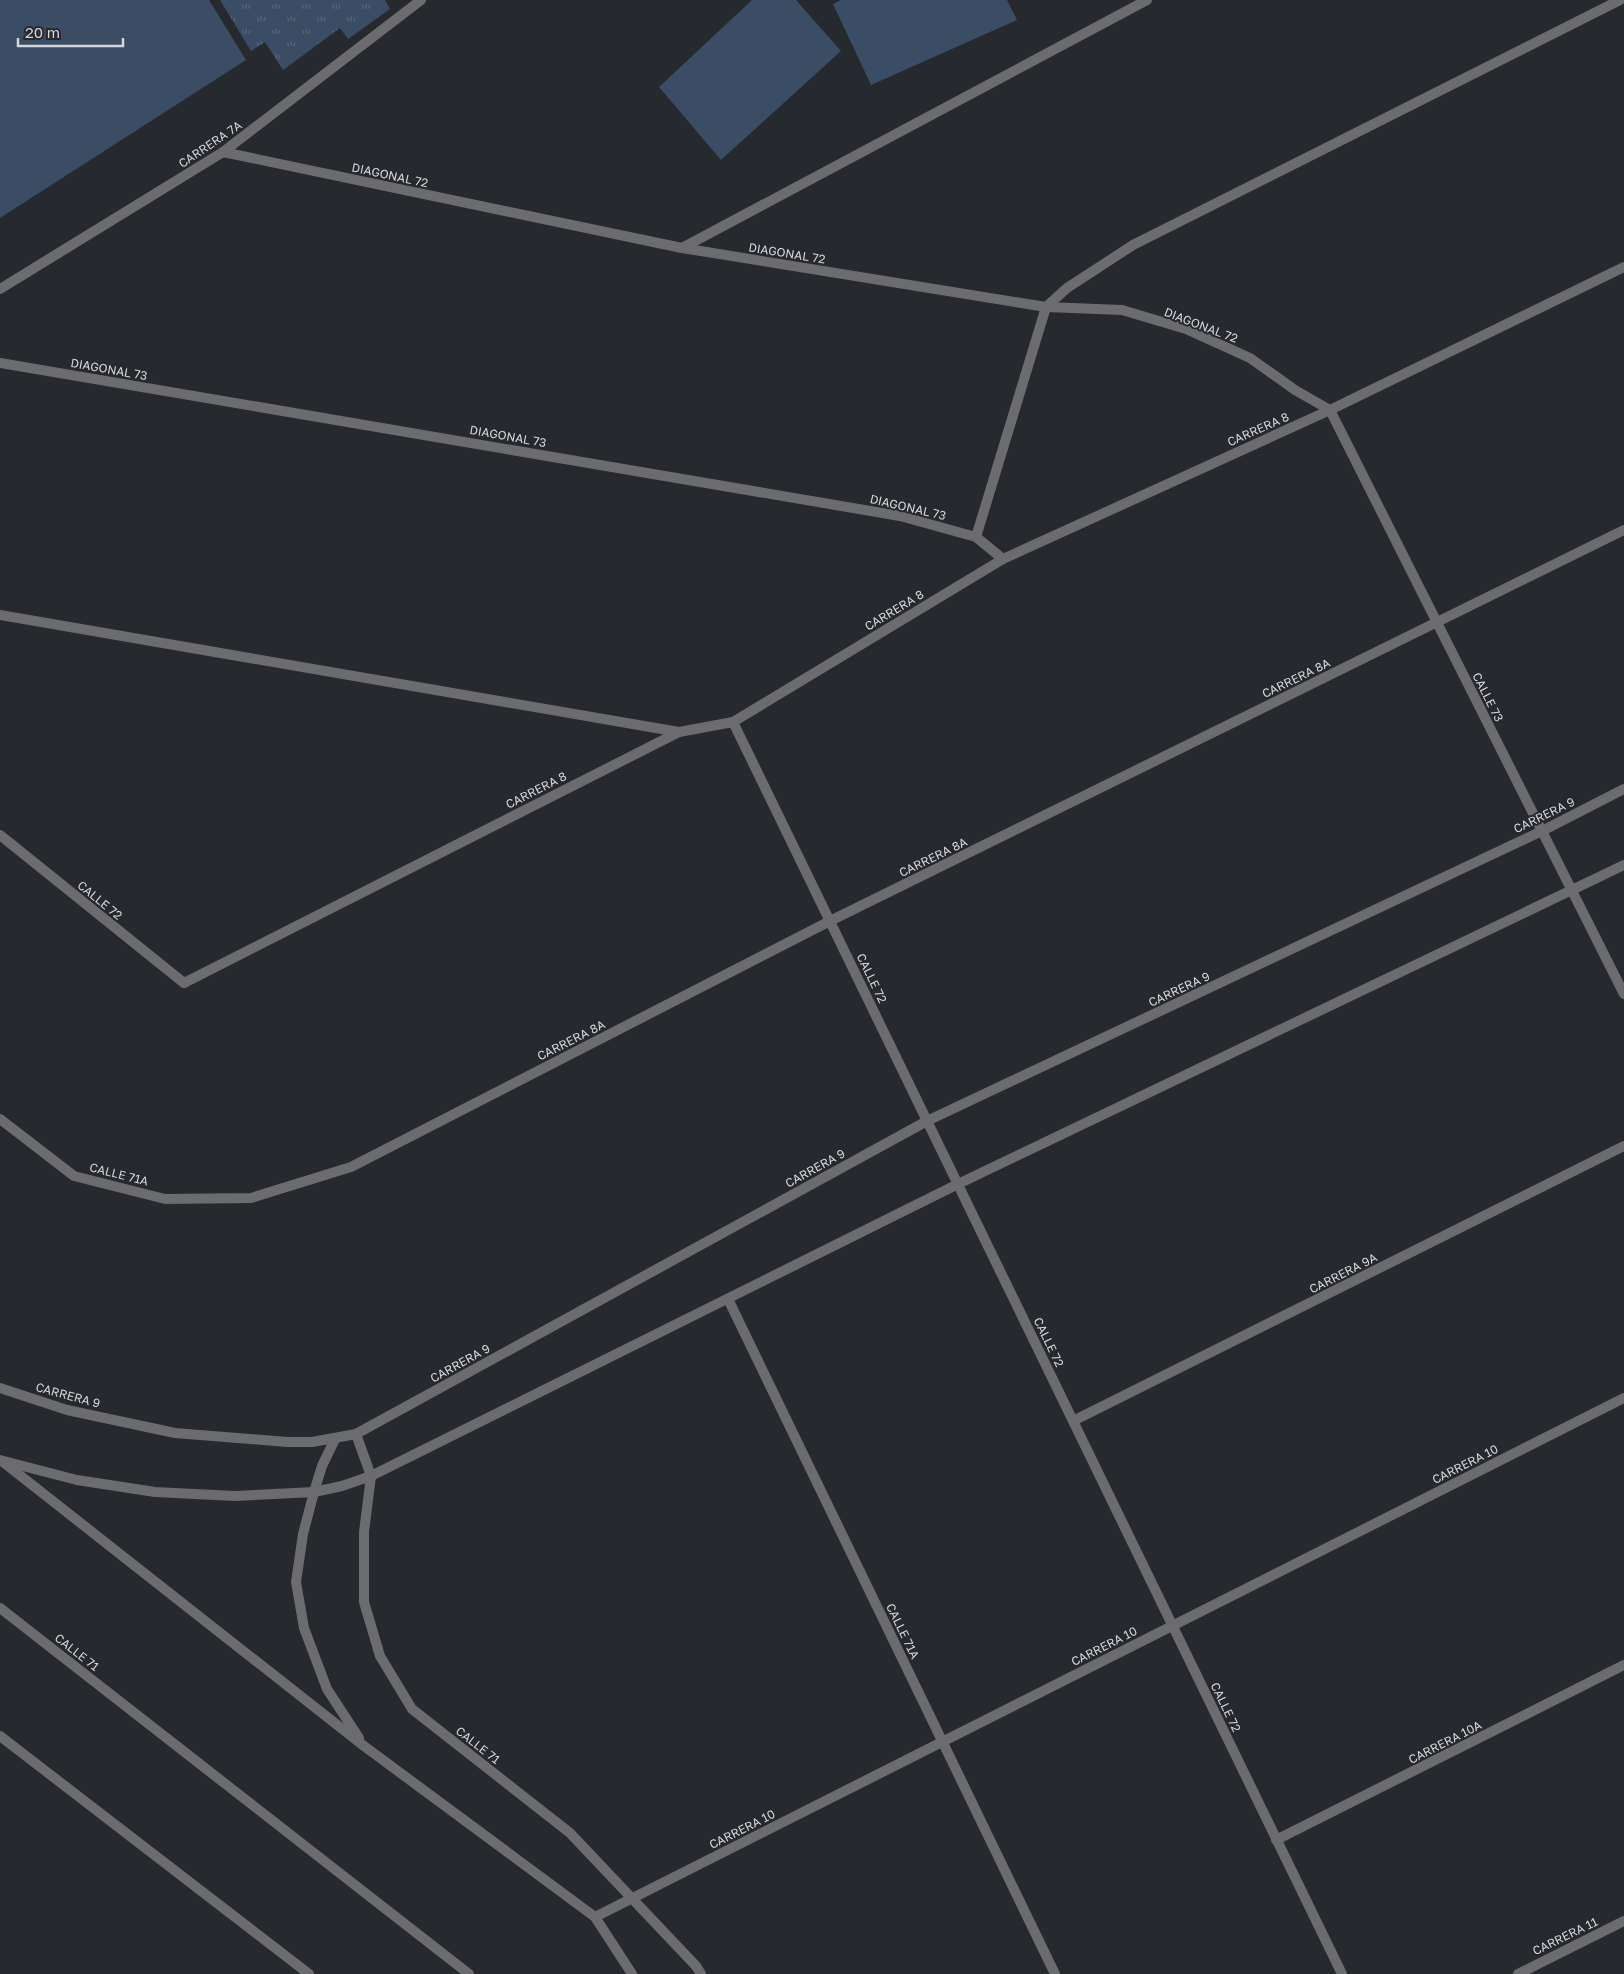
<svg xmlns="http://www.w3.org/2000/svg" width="1624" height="1974" font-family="'Golos Text',sans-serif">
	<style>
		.park { fill: url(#park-tufts) }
		.garden { fill: #3b4c65 }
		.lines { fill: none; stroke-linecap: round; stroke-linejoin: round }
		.street { stroke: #6c6b6e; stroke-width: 10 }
		.labels { text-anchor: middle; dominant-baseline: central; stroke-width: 4; stroke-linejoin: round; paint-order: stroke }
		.street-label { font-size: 12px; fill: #d4d6d9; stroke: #26292e }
	</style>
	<defs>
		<pattern id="park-tufts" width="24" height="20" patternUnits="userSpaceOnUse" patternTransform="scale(1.25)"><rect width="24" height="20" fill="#3b4c65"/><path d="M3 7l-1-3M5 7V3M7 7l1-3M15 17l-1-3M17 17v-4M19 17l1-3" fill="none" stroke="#56657a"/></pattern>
	</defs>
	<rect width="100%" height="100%" fill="#26292e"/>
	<polygon class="park" points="220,0 385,0 390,9 348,39 340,28 283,70 265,42 251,51"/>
	<g class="garden">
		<polygon points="0,0 209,0 246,60 0,218"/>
		<polygon points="752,0 796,0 841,51 721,160 659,87"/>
		<polygon points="841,0 1007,0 1017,20 871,85 833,4"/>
	</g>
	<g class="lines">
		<g class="street">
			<polyline points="223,152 682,248 1046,307 1122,310 1186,329 1250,358 1295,390 1330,410 1624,994"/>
			<polyline points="682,248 1147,0"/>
			<polyline points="0,289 223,152 421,0"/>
			<polyline points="0,363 900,516 976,537 1003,559"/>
			<polyline points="976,537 1046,307 1067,288 1133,245 1620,0"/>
			<polyline points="0,615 679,732"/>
			<polyline points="733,722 1342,1974"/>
			<polyline points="0,835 184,983 679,732 733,722 1003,559 1330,410 1624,267"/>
			<polyline points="0,1119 74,1176 165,1199 251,1198 351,1167 830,921 1624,530"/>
			<polyline points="728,1299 1055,1974"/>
			<polyline points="0,1388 67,1410 175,1433 287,1442 312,1442 356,1434 927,1121 1542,831 1624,789"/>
			<polyline points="1073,1421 1624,1146"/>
			<polyline points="356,1434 371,1476 364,1532 364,1602 380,1656 412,1709 570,1833 696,1966 701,1974"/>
			<polyline points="335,1439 322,1466 314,1492 303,1534 296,1582 304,1628 327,1689 359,1738"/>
			<polyline points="0,1460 77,1480 155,1492 235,1496 314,1492 342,1486 371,1476 958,1184 1624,865"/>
			<polyline points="3,1462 364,1746 595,1917 632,1974"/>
			<polyline points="0,1608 469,1974"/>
			<polyline points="0,1736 309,1974"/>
			<polyline points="1276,1840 1624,1665"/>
			<polyline points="595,1917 1624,1398"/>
			<polyline points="1518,1974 1624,1921"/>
		</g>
	</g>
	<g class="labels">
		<g class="street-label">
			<text transform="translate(210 144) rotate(-34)">CARRERA 7A</text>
			<text transform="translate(390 175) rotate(12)">DIAGONAL 72</text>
			<text transform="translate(787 253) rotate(9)">DIAGONAL 72</text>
			<text transform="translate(1201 325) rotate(21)">DIAGONAL 72</text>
			<text transform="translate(109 369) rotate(10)">DIAGONAL 73</text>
			<text transform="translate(1258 429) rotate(-24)">CARRERA 8</text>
			<text transform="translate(508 436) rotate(10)">DIAGONAL 73</text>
			<text transform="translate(908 507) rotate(13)">DIAGONAL 73</text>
			<text transform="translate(894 610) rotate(-31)">CARRERA 8</text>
			<text transform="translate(1296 678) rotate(-26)">CARRERA 8A</text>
			<text transform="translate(1488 697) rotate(63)">CALLE 73</text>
			<text transform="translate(536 790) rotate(-27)">CARRERA 8</text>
			<text transform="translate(1544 815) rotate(-26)">CARRERA 9</text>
			<text transform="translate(933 857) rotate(-26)">CARRERA 8A</text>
			<text transform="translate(100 900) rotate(39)">CALLE 72</text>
			<text transform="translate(872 978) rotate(64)">CALLE 72</text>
			<text transform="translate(1179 989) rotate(-25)">CARRERA 9</text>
			<text transform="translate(571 1040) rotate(-27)">CARRERA 8A</text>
			<text transform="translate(815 1168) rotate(-29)">CARRERA 9</text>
			<text transform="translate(119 1174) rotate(14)">CALLE 71A</text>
			<text transform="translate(1343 1273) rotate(-27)">CARRERA 9A</text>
			<text transform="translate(1049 1342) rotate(64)">CALLE 72</text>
			<text transform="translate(460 1363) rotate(-29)">CARRERA 9</text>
			<text transform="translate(68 1395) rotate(15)">CARRERA 9</text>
			<text transform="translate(1465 1464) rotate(-27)">CARRERA 10</text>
			<text transform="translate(903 1631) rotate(64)">CALLE 71A</text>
			<text transform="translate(1104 1646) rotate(-27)">CARRERA 10</text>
			<text transform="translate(77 1652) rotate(38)">CALLE 71</text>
			<text transform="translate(1226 1707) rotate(64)">CALLE 72</text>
			<text transform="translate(1445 1742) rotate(-27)">CARRERA 10A</text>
			<text transform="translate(478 1745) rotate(38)">CALLE 71</text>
			<text transform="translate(742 1829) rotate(-27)">CARRERA 10</text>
			<text transform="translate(1565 1936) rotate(-26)">CARRERA 11</text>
		</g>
	</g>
	<path d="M18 38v8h105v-8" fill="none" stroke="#d4d6d9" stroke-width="2.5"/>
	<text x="25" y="38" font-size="15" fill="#d4d6d9" stroke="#26292e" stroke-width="4" paint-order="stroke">20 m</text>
</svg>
